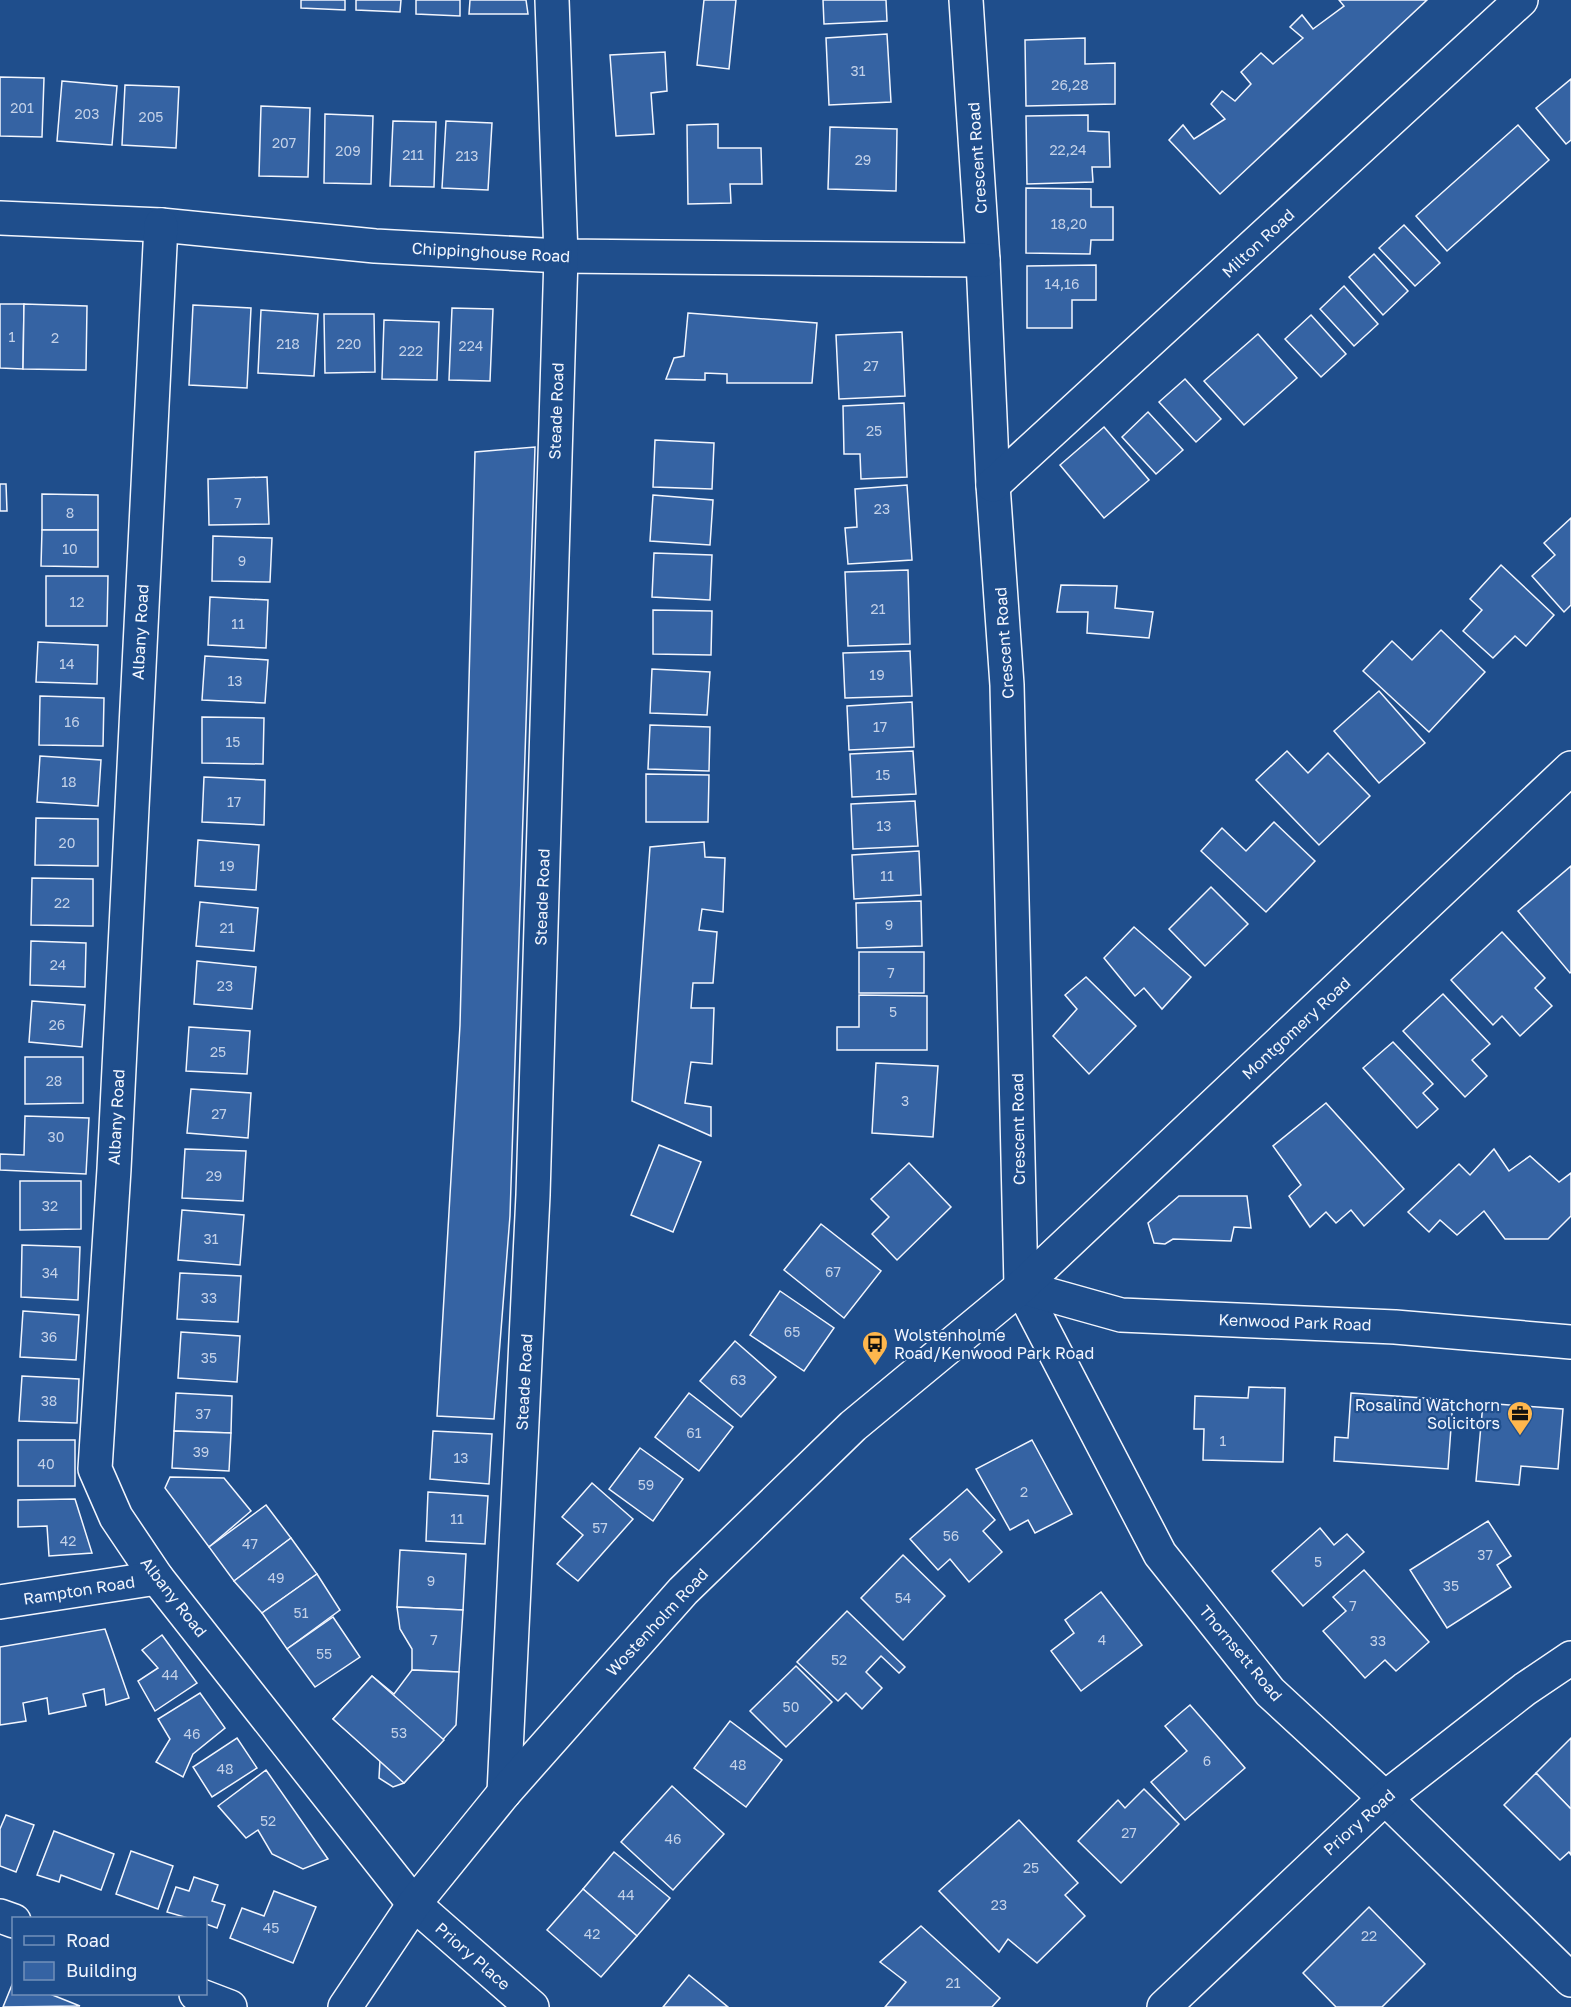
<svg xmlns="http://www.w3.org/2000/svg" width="1571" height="2007" font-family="'Golos Text',sans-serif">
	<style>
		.building { fill: #3563a3; stroke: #f2f6ff; stroke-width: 1.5 }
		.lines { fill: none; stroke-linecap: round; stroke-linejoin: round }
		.minor-casing { stroke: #f2f6ff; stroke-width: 36 }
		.minor { stroke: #1f4e8c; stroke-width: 33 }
		.labels { text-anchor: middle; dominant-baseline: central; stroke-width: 4.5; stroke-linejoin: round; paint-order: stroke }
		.number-label { font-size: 14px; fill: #c3d1e8 }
		.street-label { font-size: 16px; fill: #f2f6ff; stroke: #1f4e8c }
		.poi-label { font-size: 16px; fill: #f2f6ff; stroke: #1f4e8c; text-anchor: start }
	</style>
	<rect width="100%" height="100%" fill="#1f4e8c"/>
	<g class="building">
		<polygon points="301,0 345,0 345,10 301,8"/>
		<polygon points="356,0 401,0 400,12 356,10"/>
		<polygon points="416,0 460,0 460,16 416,14"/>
		<polygon points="470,0 526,0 528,14 469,14"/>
		<polygon points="704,0 736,0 729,69 697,65"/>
		<polygon points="823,0 886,0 887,21 824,24"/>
		<polygon points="1339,0 1427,0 1220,194 1169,140 1183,125 1194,139 1225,119 1211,104 1222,91 1235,101 1251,84 1241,72 1261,53 1273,64 1303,38 1290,27 1302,15 1313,29 1344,6"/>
		<polygon points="887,34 891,102 829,105 826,38"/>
		<polygon points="1085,38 1085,64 1115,63 1115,104 1026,106 1025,40"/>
		<polygon points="665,52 667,91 651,93 654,134 616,136 610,55"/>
		<polygon points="0,77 44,78 42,137 0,136"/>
		<polygon points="1571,79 1571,140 1566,144 1536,108"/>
		<polygon points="62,81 117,86 112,145 57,141"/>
		<polygon points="125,85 179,87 176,148 122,145"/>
		<polygon points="261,106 310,108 308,177 259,176"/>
		<polygon points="325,114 373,116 371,184 324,183"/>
		<polygon points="1088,115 1088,131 1109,132 1110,167 1092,167 1093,182 1027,184 1026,116"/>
		<polygon points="393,121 436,122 434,187 390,186"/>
		<polygon points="446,121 492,123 488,190 442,188"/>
		<polygon points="718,124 718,148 761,148 762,184 730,184 731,203 688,204 687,125"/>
		<polygon points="1518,125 1549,160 1447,251 1416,216"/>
		<polygon points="830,127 897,129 896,191 828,189"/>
		<polygon points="1026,188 1091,189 1091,207 1113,207 1113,240 1091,240 1090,254 1026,253"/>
		<polygon points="1404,225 1440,263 1415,286 1379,248"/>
		<polygon points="1374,254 1408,291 1383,315 1349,277"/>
		<polygon points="1096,265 1096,300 1072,300 1072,328 1027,328 1027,266"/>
		<polygon points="1344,286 1378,324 1354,346 1320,309"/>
		<polygon points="0,304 24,304 23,369 0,368"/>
		<polygon points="24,304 87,306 86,370 23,369"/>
		<polygon points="193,305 251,308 247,388 189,385"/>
		<polygon points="452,308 493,309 490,381 449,380"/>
		<polygon points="261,310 318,314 314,376 258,373"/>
		<polygon points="688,313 817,323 812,383 727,383 727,374 705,373 705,380 666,379 674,358 684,356"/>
		<polygon points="324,314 374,314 375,372 325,373"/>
		<polygon points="1311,315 1346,354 1321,377 1285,339"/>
		<polygon points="384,320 439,322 437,380 382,379"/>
		<polygon points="902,332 905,396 839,399 836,335"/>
		<polygon points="1258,334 1297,378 1244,425 1204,381"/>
		<polygon points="1185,379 1221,419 1196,442 1159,402"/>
		<polygon points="904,403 907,477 861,479 860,454 844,454 843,406"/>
		<polygon points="1148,412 1183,450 1156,474 1122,437"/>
		<polygon points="1104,427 1149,480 1104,518 1060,465"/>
		<polygon points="655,440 714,443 712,489 653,487"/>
		<polygon points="535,447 510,1216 494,1419 437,1416 460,1025 475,452"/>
		<polygon points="267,477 269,524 209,525 208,479"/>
		<polygon points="0,484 6,484 7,511 0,511"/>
		<polygon points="907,485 912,560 848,564 845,528 857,527 855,489"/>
		<polygon points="42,494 98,495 98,530 42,530"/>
		<polygon points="653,495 713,500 710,545 650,541"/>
		<polygon points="1571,518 1571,605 1564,612 1532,576 1555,555 1544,543"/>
		<polygon points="42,530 98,530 98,567 41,566"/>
		<polygon points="213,536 272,538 270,582 212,581"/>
		<polygon points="654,553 712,555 710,600 652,597"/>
		<polygon points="1501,565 1554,615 1526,646 1515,636 1493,658 1463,631 1482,610 1470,599"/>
		<polygon points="908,570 910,644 848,646 845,572"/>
		<polygon points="46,576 108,576 107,626 46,626"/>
		<polygon points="1061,585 1117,586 1115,608 1153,612 1149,638 1087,633 1088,612 1057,612"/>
		<polygon points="210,597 268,600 266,648 208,645"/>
		<polygon points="653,610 712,611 711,655 653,654"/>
		<polygon points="1441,630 1485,672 1429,732 1363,671 1392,641 1412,660"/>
		<polygon points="38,642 98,645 97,684 36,682"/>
		<polygon points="910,651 912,696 845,698 843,653"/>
		<polygon points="205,656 268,660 265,703 202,700"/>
		<polygon points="652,669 710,672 707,715 650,713"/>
		<polygon points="1379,691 1425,743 1379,783 1334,731"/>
		<polygon points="40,696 104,698 103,746 39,745"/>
		<polygon points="912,702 914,747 849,750 847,706"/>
		<polygon points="202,717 264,718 263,764 202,763"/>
		<polygon points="650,725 710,727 709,771 648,769"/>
		<polygon points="913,751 916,794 852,797 850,754"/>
		<polygon points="1287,751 1308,773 1328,753 1370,796 1319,845 1256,780"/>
		<polygon points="40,756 101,760 98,806 37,802"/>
		<polygon points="646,774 709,775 708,822 646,822"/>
		<polygon points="204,777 265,780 264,825 202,822"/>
		<polygon points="915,801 918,846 853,849 851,804"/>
		<polygon points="36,818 98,819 98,866 35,865"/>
		<polygon points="1274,822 1315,861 1266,912 1201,851 1222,828 1246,851"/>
		<polygon points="198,840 259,845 256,890 195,886"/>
		<polygon points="704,842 705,857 725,858 723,912 702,909 699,930 717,932 713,983 693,983 691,1008 714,1008 712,1064 691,1062 685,1103 711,1107 711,1136 632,1101 650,847"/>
		<polygon points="919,851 921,895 854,899 852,855"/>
		<polygon points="1571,866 1571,972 1570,973 1518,911"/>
		<polygon points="32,878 93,879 93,926 31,925"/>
		<polygon points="1211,887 1248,924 1205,966 1169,929"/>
		<polygon points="921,901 922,946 857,948 856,903"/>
		<polygon points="200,902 258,908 254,951 196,946"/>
		<polygon points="1134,927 1191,977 1162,1009 1144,988 1135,996 1104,958"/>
		<polygon points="1502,932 1545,978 1535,988 1552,1006 1520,1036 1502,1016 1493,1025 1451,980"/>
		<polygon points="31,941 86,943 85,987 30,985"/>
		<rect x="859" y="952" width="65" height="41"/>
		<polygon points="197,961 256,967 252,1009 194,1004"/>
		<polygon points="1086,977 1136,1026 1089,1074 1053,1036 1077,1009 1065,995"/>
		<polygon points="1443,994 1490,1044 1472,1060 1487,1076 1465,1097 1403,1031"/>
		<polygon points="859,995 927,996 927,1050 837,1050 837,1027 859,1027"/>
		<polygon points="32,1001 85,1005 82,1047 29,1042"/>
		<polygon points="189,1027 250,1031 247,1074 186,1071"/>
		<polygon points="1393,1042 1433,1084 1423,1093 1438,1109 1417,1128 1363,1068"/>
		<polygon points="25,1057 83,1057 83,1103 25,1104"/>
		<polygon points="876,1063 938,1066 933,1137 872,1133"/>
		<polygon points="191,1089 251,1093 248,1138 187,1133"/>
		<polygon points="1326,1103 1404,1189 1364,1226 1351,1210 1336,1223 1326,1212 1310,1227 1289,1196 1301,1185 1273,1146"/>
		<polygon points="25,1116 89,1118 86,1174 0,1170 0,1154 24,1155"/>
		<polygon points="659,1145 701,1162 673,1232 631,1215"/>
		<polygon points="185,1149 246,1151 243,1201 182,1198"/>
		<polygon points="1494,1149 1509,1171 1530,1156 1559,1182 1571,1173 1571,1216 1548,1239 1505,1239 1484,1211 1457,1235 1440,1220 1429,1232 1408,1212 1459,1164 1470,1175"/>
		<polygon points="909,1163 951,1207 897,1260 872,1234 889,1217 871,1199"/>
		<polygon points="20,1181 81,1181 81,1229 20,1230"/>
		<polygon points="1179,1196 1247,1196 1251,1228 1234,1227 1231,1241 1173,1239 1165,1244 1154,1243 1148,1223"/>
		<polygon points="182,1210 244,1215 240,1265 178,1260"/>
		<polygon points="821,1224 881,1271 844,1318 784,1270"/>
		<polygon points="22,1245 80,1247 78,1300 21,1297"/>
		<polygon points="180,1273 241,1276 238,1322 177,1319"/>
		<polygon points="780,1291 834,1328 804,1371 750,1335"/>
		<polygon points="23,1311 79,1315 76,1360 20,1357"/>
		<polygon points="181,1332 240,1336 237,1382 178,1378"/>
		<polygon points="735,1341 776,1377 741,1417 700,1381"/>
		<polygon points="22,1376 79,1379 77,1423 19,1421"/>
		<polygon points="1249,1387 1285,1388 1283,1462 1203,1460 1204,1429 1194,1429 1195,1396 1248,1398"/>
		<polygon points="176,1393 232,1396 231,1433 174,1431"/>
		<polygon points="689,1393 733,1427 699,1471 655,1437"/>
		<polygon points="1351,1393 1453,1400 1448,1469 1334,1461 1335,1437 1348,1438"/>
		<polygon points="1483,1403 1563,1409 1558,1469 1521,1466 1519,1485 1476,1481"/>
		<polygon points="174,1431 231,1433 229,1471 172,1468"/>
		<polygon points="433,1431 492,1434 489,1484 430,1479"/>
		<rect x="18" y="1440" width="57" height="46"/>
		<polygon points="1032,1440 1072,1514 1035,1533 1028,1520 1010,1530 976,1469"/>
		<polygon points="640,1448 683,1479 653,1521 609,1489"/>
		<polygon points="170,1477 224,1478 251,1511 209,1547 165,1488"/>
		<polygon points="592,1483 633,1519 578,1581 557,1564 583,1535 562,1517"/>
		<polygon points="967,1489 995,1520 983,1531 1002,1552 969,1582 950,1559 938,1570 910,1539"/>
		<polygon points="428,1492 488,1496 485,1544 426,1541"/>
		<polygon points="75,1499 92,1553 49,1556 47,1526 18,1527 18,1500"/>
		<polygon points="266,1505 291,1538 234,1581 209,1547"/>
		<polygon points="1488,1521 1511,1556 1497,1565 1511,1587 1447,1628 1410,1570"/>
		<polygon points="1320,1528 1334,1545 1347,1534 1364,1552 1303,1606 1272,1571"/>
		<polygon points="291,1538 317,1574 262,1613 234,1581"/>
		<polygon points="400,1550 466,1554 463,1610 397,1607"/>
		<polygon points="903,1555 945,1596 903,1640 861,1598"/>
		<polygon points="1364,1570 1429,1642 1396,1671 1385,1660 1365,1678 1323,1631 1346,1611 1333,1597"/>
		<polygon points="317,1574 340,1610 287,1649 262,1613"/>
		<polygon points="1101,1592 1142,1645 1081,1691 1051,1651 1074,1633 1065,1620"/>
		<polygon points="397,1607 463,1610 459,1672 412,1670 412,1649 400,1629"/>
		<polygon points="847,1611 905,1667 899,1673 881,1656 866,1672 882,1688 862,1709 846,1693 838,1701 797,1662"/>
		<polygon points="333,1617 360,1657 315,1687 287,1649"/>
		<polygon points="105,1629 129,1698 106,1705 104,1689 83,1694 86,1706 49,1714 47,1698 23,1703 26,1721 0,1725 0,1647"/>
		<polygon points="162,1635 197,1683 155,1711 138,1681 158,1668 142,1650"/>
		<polygon points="796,1666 832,1702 786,1747 750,1711"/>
		<polygon points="412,1670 459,1672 456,1725 404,1783 393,1787 379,1778 380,1760 333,1719 372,1676 394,1694"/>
		<polygon points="372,1676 444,1740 404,1783 333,1719"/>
		<polygon points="200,1693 225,1728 193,1754 183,1777 156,1762 170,1739 158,1719"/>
		<polygon points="1190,1705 1245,1768 1185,1820 1151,1782 1187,1751 1165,1726"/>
		<polygon points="730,1721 782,1760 746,1807 694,1768"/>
		<polygon points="237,1738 257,1768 212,1797 193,1767"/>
		<polygon points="1571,1738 1571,1809 1536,1773"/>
		<polygon points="266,1770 328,1859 303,1869 272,1854 258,1830 246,1838 218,1806"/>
		<polygon points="1536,1773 1571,1809 1571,1855 1569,1852 1560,1860 1504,1805"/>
		<polygon points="672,1786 724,1834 673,1890 621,1842"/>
		<polygon points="1144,1789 1179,1824 1121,1883 1078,1841 1118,1800 1125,1808"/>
		<polygon points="6,1815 34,1825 16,1872 0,1866 0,1829"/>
		<polygon points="1019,1820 1078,1883 1065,1895 1085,1916 1037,1963 1008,1939 999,1952 939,1891"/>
		<polygon points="54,1831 114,1854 101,1890 61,1875 59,1882 37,1875"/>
		<polygon points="131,1851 173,1866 158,1909 116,1894"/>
		<polygon points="614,1852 670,1898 637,1936 583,1889"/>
		<polygon points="194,1877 218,1885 212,1901 225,1905 217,1928 206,1924 206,1918 188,1918 167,1912 176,1887 189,1891"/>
		<polygon points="583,1889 637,1936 601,1977 547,1930"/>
		<polygon points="274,1891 316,1907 293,1963 230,1938 242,1908 264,1916"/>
		<polygon points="1369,1907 1425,1964 1382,2007 1336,2007 1303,1973"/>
		<polygon points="921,1926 1000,1998 992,2007 885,2007 906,1982 880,1962"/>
		<polygon points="689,1975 728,2007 663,2007"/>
		<polygon points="14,1980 14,1994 50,1994 80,2006 3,2007"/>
	</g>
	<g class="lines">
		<defs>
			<g id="minor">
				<polyline points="966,0 983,260 993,485 1007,685 1021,1287 1160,1554 1270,1692 1385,1798 1571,1980"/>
				<polyline points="0,218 161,225 375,246 561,256 983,260"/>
				<polyline points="161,225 114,1169 95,1469 116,1517 157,1578 414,1904 532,2007"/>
				<polyline points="993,485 1521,0"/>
				<polyline points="1021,1287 1121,1315 1395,1327 1571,1342"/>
				<polyline points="0,1602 157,1578"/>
				<polyline points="504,1793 533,1195 561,256 552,0"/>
				<polyline points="0,1916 14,1921"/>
				<polyline points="196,1994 230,2007"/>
				<polyline points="345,2007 414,1904 504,1793 683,1591 853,1426 1021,1287 1571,768"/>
				<polyline points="1164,2007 1385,1798 1525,1689 1571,1658"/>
			</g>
		</defs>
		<use href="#minor" class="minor-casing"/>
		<use href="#minor" class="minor"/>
	</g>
	<defs>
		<symbol id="bus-pin" viewBox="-11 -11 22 30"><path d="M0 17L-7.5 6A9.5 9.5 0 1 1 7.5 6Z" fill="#ffb74d" stroke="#1f4e8c"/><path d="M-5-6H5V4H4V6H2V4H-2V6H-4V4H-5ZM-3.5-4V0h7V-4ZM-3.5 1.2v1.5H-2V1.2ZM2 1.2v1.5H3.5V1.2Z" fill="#111"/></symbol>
		<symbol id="office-pin" viewBox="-11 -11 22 30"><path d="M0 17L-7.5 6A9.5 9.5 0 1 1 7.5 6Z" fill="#ffb74d" stroke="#1f4e8c"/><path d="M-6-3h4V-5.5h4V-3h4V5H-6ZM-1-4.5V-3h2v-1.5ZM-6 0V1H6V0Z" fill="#111"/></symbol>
	</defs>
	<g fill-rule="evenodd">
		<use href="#bus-pin" x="860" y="1329" width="30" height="40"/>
		<use href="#office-pin" x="1505" y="1399" width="30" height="40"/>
	</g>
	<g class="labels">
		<g class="number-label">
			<text x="858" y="70">31</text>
			<text x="1070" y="84">26,28</text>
			<text x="22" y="107">201</text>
			<text x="87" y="113">203</text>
			<text x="151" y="116">205</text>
			<text x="284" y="142">207</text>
			<text x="1068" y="149">22,24</text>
			<text x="348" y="150">209</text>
			<text x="413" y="154">211</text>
			<text x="467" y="155">213</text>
			<text x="863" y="159">29</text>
			<text x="1069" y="223">18,20</text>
			<text x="1062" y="283">14,16</text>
			<text x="12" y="336">1</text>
			<text x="55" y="337">2</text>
			<text x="288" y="343">218</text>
			<text x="349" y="343">220</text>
			<text x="471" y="345">224</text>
			<text x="411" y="350">222</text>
			<text x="871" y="365">27</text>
			<text x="874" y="430">25</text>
			<text x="238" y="502">7</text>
			<text x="882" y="508">23</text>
			<text x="70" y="512">8</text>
			<text x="70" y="548">10</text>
			<text x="242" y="560">9</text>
			<text x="77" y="601">12</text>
			<text x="878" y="608">21</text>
			<text x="238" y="623">11</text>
			<text x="67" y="663">14</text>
			<text x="877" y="674">19</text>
			<text x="235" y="680">13</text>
			<text x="72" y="721">16</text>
			<text x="880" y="726">17</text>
			<text x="233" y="741">15</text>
			<text x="883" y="774">15</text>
			<text x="69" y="781">18</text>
			<text x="234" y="801">17</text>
			<text x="884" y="825">13</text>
			<text x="67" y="842">20</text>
			<text x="227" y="865">19</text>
			<text x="887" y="875">11</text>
			<text x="62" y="902">22</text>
			<text x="889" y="924">9</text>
			<text x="227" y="927">21</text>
			<text x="58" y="964">24</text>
			<text x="891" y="972">7</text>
			<text x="225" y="985">23</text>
			<text x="893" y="1011">5</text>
			<text x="57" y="1024">26</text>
			<text x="218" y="1051">25</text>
			<text x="54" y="1080">28</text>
			<text x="905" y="1100">3</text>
			<text x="219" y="1113">27</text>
			<text x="56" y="1136">30</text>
			<text x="214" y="1175">29</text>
			<text x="50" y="1205">32</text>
			<text x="211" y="1238">31</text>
			<text x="833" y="1271">67</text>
			<text x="50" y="1272">34</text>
			<text x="209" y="1297">33</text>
			<text x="792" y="1331">65</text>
			<text x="49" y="1336">36</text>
			<text x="209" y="1357">35</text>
			<text x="738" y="1379">63</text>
			<text x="49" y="1400">38</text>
			<text x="203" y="1413">37</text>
			<text x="694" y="1432">61</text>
			<text x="1223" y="1440">1</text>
			<text x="201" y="1451">39</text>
			<text x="461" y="1457">13</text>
			<text x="46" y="1463">40</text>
			<text x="646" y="1484">59</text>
			<text x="1024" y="1491">2</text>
			<text x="457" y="1518">11</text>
			<text x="600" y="1527">57</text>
			<text x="951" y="1535">56</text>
			<text x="68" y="1540">42</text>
			<text x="250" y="1543">47</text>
			<text x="1485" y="1554">37</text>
			<text x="1318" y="1561">5</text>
			<text x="276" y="1577">49</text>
			<text x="431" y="1580">9</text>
			<text x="1451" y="1585">35</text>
			<text x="903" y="1597">54</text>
			<text x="1353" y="1605">7</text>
			<text x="301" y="1612">51</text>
			<text x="434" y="1639">7</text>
			<text x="1102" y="1639">4</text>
			<text x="1378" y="1640">33</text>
			<text x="324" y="1653">55</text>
			<text x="839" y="1659">52</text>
			<text x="170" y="1674">44</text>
			<text x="791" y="1706">50</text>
			<text x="399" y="1732">53</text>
			<text x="192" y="1733">46</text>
			<text x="1207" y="1760">6</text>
			<text x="738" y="1764">48</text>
			<text x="225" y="1768">48</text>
			<text x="268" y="1820">52</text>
			<text x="1129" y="1832">27</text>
			<text x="673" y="1838">46</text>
			<text x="1031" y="1867">25</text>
			<text x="626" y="1894">44</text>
			<text x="999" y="1904">23</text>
			<text x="271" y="1927">45</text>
			<text x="592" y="1933">42</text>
			<text x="1369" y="1935">22</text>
			<text x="953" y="1982">21</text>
		</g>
		<g class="street-label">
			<text transform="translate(977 158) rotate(-94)">Crescent Road</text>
			<text transform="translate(1258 243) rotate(-43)">Milton Road</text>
			<text transform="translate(491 252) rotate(3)">Chippinghouse Road</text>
			<text transform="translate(556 411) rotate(-88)">Steade Road</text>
			<text transform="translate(140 632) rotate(-87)">Albany Road</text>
			<text transform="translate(1004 643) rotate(-94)">Crescent Road</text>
			<text transform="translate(542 897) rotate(-88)">Steade Road</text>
			<text transform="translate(1296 1028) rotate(-43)">Montgomery Road</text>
			<text transform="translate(116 1117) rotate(-87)">Albany Road</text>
			<text transform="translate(1018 1129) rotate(-91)">Crescent Road</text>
			<text transform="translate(1295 1322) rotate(2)">Kenwood Park Road</text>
			<text transform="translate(524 1382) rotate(-87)">Steade Road</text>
			<text transform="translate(79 1590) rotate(-9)">Rampton Road</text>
			<text transform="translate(174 1597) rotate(52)">Albany Road</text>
			<text transform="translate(657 1622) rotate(-47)">Wostenholm Road</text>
			<text transform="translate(1241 1653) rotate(50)">Thornsett Road</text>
			<text transform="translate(1359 1822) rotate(-42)">Priory Road</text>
			<text transform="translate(473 1956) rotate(41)">Priory Place</text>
		</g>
		<g class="poi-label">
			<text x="894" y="1335">Wolstenholme<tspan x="894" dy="18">Road/Kenwood Park Road</tspan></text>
			<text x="1500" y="1405" text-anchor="end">Rosalind Watchorn<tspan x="1500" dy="18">Solicitors</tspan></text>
		</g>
	</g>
	<rect x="12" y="1917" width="195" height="78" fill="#1f4e8c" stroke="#7391ba" stroke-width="1.5"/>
	<rect x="24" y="1936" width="30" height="9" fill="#1f4e8c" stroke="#7391ba" stroke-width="1.5"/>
	<text x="66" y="1947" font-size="18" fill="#f2f6ff">Road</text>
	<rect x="24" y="1962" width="30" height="18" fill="#3563a3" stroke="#7391ba" stroke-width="1.5"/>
	<text x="66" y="1977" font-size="18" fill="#f2f6ff">Building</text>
</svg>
